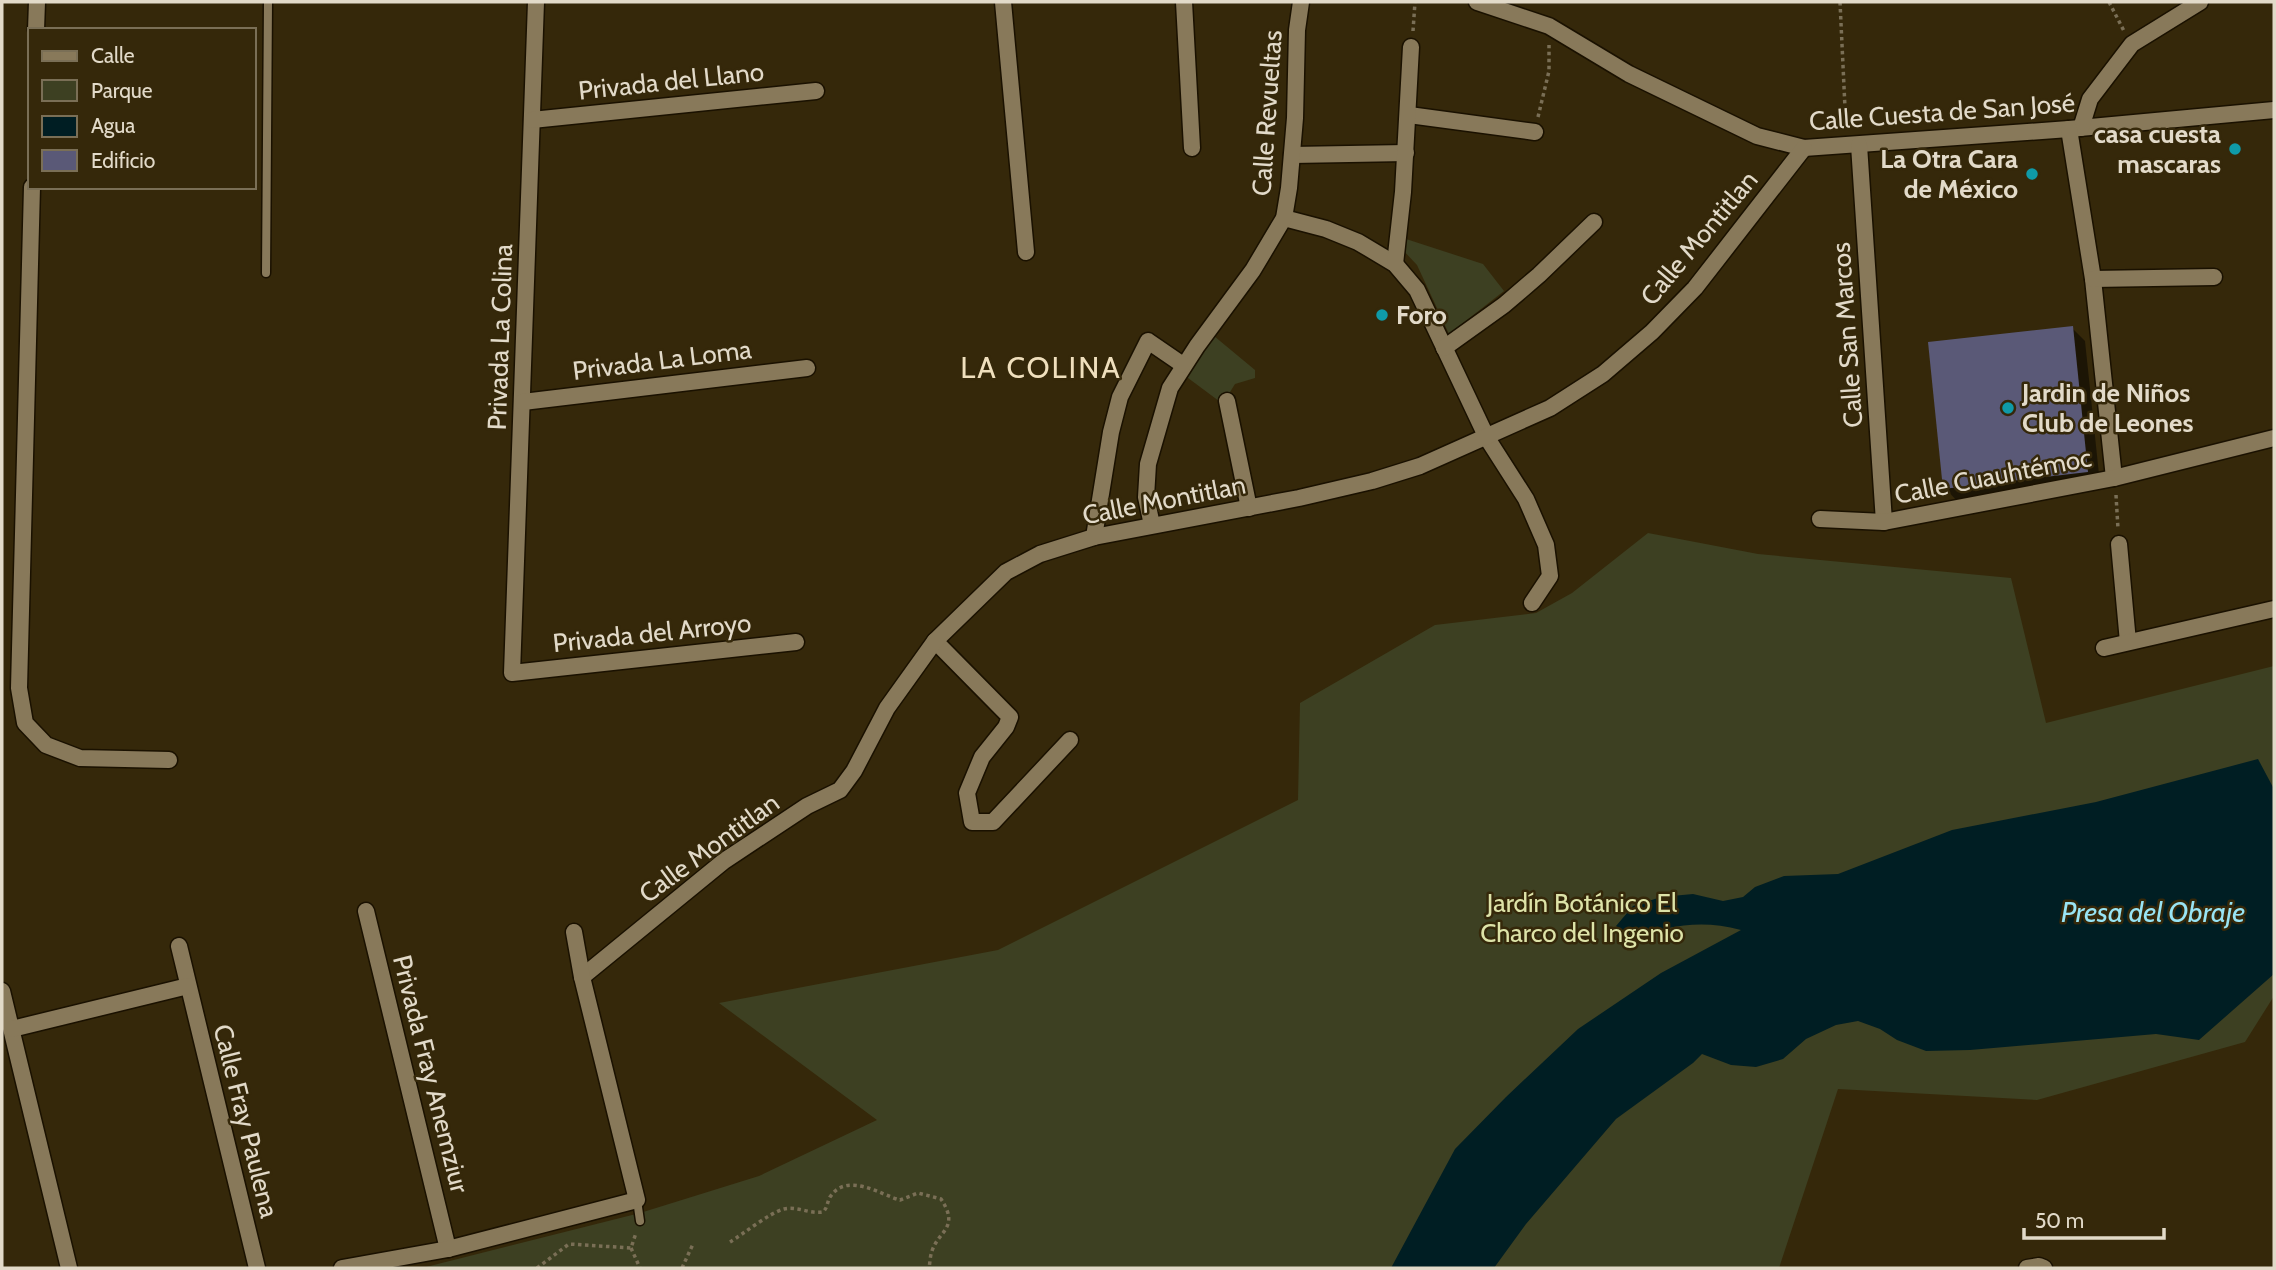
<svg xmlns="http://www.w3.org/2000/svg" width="2276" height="1270" font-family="Cabin,sans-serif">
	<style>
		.green { fill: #3d4022 }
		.water { fill: #001e23 }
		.shadow { fill: #0007 }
		.building { fill: #5a5977 }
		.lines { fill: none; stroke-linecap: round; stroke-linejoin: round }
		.lane-casing { stroke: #1a1100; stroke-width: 11 }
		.street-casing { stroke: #1a1100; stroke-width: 19 }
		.path { stroke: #7a6f56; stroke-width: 3.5; stroke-dasharray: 3.5 3.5; stroke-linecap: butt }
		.lane { stroke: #88795a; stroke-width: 8 }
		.street { stroke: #88795a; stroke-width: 16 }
		.culture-dot { fill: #0f9aa8; stroke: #35280a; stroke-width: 2.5 }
		.labels { text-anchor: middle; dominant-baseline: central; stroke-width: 5; stroke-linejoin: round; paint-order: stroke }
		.street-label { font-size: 26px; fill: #e2dac9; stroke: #35280a }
		.poi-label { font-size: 26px; font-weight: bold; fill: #e2dac9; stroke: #35280a; text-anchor: end }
		.park-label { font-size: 26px; fill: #dde3a8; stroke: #35280a }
		.water-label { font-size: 28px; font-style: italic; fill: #98e4f4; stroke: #35280a }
		.quarter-label { font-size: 30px; letter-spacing: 2px; fill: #efdfbd; stroke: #35280a }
	</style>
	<rect width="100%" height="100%" fill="#35280a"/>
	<g class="green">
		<polygon points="1403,238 1483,264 1504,291 1449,334 1417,265 1402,249"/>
		<polygon points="1214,336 1255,370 1255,378 1235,384 1230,392 1236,406 1223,404 1184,375"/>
		<polygon points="1648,533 1758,554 2011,578 2046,723 2274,666 2274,996 2245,1042 2037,1100 1838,1089 1779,1268 422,1268 640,1213 759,1176 877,1120 719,1003 998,950 1298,800 1300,703 1435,625 1536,613 1572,593"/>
	</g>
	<path class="water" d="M2258,759L2274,789V974L2199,1040L2156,1034L1970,1050L1926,1051L1897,1040L1880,1029L1858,1021L1836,1025L1806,1039L1783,1059L1756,1067L1731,1065L1702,1054L1693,1063L1616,1119L1526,1224L1494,1268H1391L1455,1149L1506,1097L1578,1029L1661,973L1741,930C1700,919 1670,926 1630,938L1616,926L1633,906L1661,897L1693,894L1723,901L1743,897L1755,887L1784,876L1838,874L1952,830L2096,802Z"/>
	<polygon class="shadow" points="2072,328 2085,341 2100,484 1957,501 1945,488"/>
	<polygon class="building" points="2073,326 2088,472 1943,489 1928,342"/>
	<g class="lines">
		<defs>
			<g id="lane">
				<polyline points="266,273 268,2"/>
				<polyline points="637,1200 640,1221"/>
			</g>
			<g id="street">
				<polyline points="536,2 512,673 796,642"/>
				<polyline points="1003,2 1026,252"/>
				<polyline points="1184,2 1192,148"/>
				<polyline points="1477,2 1549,26 1629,74 1757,136 1804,148 2069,129 2274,110"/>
				<polyline points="36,30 37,2"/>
				<polyline points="1409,115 1535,132"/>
				<polyline points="532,120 816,91"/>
				<polyline points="2081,128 2090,99 2132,44 2200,2"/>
				<polyline points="2069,129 2093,279 2114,478"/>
				<polyline points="1859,145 1884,522"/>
				<polyline points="1292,155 1406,153"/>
				<polyline points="32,187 19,688 25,723 46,745 80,758 169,760"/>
				<polyline points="1284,218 1326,229 1358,242 1395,264 1417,290 1487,438 1526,499 1546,545 1550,576 1532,603"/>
				<polyline points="1395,264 1403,192 1411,47"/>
				<polyline points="2093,279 2214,277"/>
				<polyline points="1444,348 1504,305 1539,275 1594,222"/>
				<polyline points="1227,401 1249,508"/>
				<polyline points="523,402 807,368"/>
				<polyline points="1820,519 1884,522 2114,478 2274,438"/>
				<polyline points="1152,525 1146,497 1148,464 1170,388 1197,346 1253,270 1284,218 1289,188 1295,118 1297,30 1301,2"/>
				<polyline points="1094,537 1111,432 1120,397 1148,341 1183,365"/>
				<polyline points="2119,544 2128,642"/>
				<polyline points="935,641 1010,717 1006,727 982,757 967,793 972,822 993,822 1070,740"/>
				<polyline points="2104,648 2274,609"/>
				<polyline points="366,911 448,1249"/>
				<polyline points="179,946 257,1268"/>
				<polyline points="582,977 724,861 807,806 840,790 854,771 887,708 935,641 1006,572 1040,554 1094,537 1299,498 1372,481 1420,466 1550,408 1603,374 1652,332 1695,288 1804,148"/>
				<polyline points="2,991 69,1268"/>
				<polyline points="12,1029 188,986"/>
				<polyline points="342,1268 448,1249 637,1200 582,977 574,932"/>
				<polyline points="2027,1268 2039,1266 2044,1268"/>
			</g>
		</defs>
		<use href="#lane" class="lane-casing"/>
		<use href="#street" class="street-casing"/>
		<g class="path">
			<polyline points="1840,2 1846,129"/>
			<polyline points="2109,2 2124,31"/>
			<polyline points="1413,31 1415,2"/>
			<polyline points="1538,117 1549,71 1549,45"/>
			<polyline points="2116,495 2118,529"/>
			<path d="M730,1242C743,1234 771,1212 784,1209C797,1206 809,1214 823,1212C828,1207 827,1202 830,1197C847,1171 881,1195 900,1200L918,1193L941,1199C960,1228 939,1230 932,1251C930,1256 930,1263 929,1268"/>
			<polyline points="631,1248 640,1268"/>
			<polyline points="537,1268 569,1244 631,1248 636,1233"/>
			<polyline points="682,1268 693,1244"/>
		</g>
		<use href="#lane" class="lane"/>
		<use href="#street" class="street"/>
	</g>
	<g class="culture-dot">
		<circle cx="2235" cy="149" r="7"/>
		<circle cx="2032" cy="174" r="7"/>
		<circle cx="1382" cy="315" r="7"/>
		<circle cx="2008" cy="408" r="7"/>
	</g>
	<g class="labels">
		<g class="street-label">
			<text transform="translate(671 81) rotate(-6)">Privada del Llano</text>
			<text transform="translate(1942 112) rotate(-4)">Calle Cuesta de San José</text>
			<text transform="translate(1267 113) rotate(-86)">Calle Revueltas</text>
			<text transform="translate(1699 238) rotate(-50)">Calle Montitlan</text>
			<text transform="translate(1847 335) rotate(-94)">Calle San Marcos</text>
			<text transform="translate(500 337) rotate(-88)">Privada La Colina</text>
			<text transform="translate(662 360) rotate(-7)">Privada La Loma</text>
			<text transform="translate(1993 476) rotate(-11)">Calle Cuauhtémoc</text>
			<text transform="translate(1164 500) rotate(-11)">Calle Montitlan</text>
			<text transform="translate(652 633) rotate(-6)">Privada del Arroyo</text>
			<text transform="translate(709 848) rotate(-36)">Calle Montitlan</text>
			<text transform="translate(431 1074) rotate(76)">Privada Fray Anemziur</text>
			<text transform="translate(246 1121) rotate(76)">Calle Fray Paulena</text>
		</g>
		<g class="poi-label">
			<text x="2221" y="134">casa cuesta<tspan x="2221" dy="30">mascaras</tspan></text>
			<text x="2018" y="159">La Otra Cara<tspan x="2018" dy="30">de México</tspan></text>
			<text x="1396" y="315" text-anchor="start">Foro</text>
			<text x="2022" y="393" text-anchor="start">Jardin de Niños<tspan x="2022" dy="30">Club de Leones</tspan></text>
		</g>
		<g class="park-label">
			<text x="1582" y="903">Jardín Botánico El<tspan x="1582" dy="30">Charco del Ingenio</tspan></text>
		</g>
		<g class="water-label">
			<text x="2153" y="912">Presa del Obraje</text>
		</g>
		<g class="quarter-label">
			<text x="1041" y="367">LA COLINA</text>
		</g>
	</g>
	<rect width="2276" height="1270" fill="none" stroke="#e2dac9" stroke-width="7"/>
	<rect x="28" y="28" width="228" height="161" fill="#35280a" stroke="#7a6f56" stroke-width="2"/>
	<rect x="42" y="51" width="35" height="10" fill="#88795a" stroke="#7a6f56" stroke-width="2"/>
	<text x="91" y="63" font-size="21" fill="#e2dac9">Calle</text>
	<rect x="42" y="80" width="35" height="21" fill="#3d4022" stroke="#7a6f56" stroke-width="2"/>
	<text x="91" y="98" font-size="21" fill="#e2dac9">Parque</text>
	<rect x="42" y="116" width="35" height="21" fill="#001e23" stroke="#7a6f56" stroke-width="2"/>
	<text x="91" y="133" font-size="21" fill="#e2dac9">Agua</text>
	<rect x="42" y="150" width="35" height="21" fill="#5a5977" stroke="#7a6f56" stroke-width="2"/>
	<text x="91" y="168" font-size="21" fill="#e2dac9">Edificio</text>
	<path d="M2024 1228v10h140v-10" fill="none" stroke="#e2dac9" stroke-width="3.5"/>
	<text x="2035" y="1228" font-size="21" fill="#e2dac9" stroke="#35280a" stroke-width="5" paint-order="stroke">50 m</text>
</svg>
